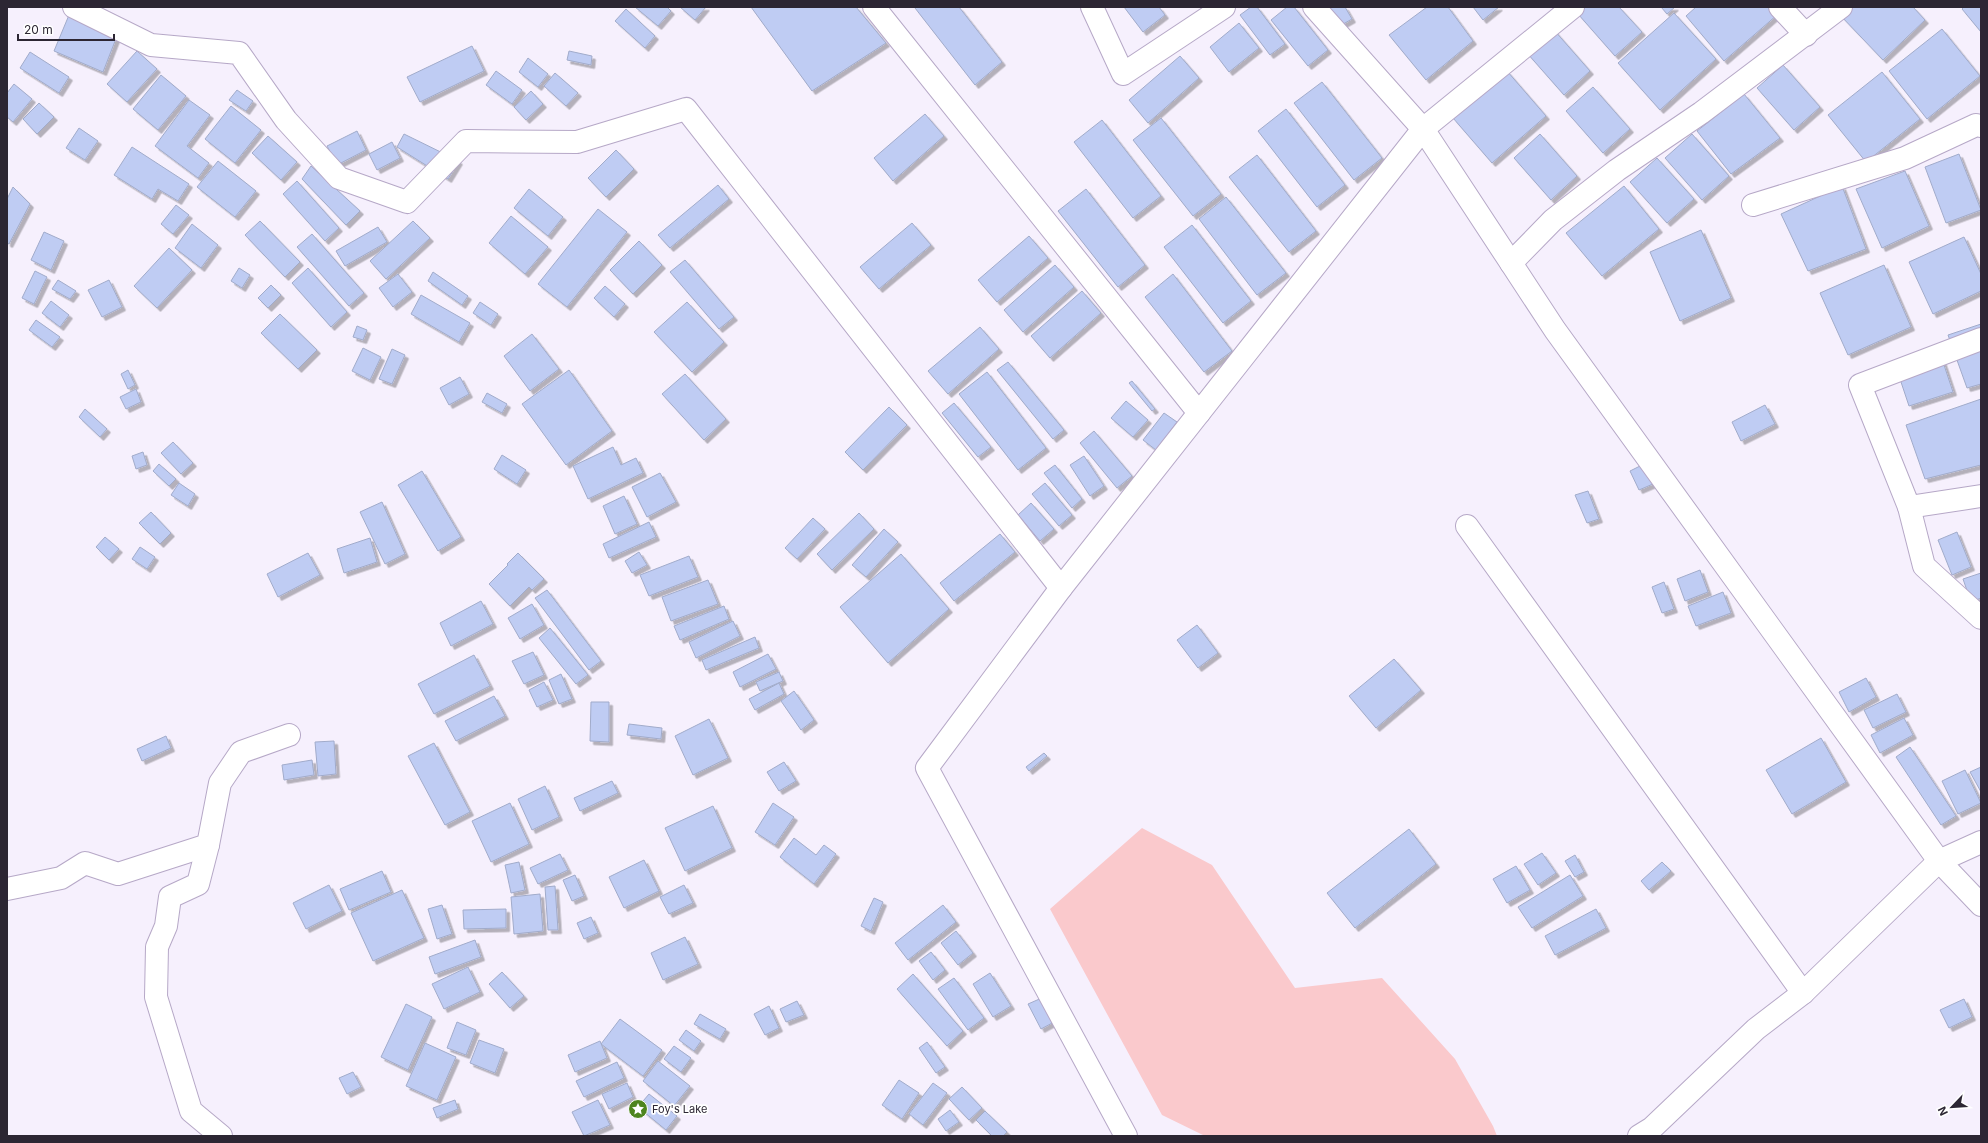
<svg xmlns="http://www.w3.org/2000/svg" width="1988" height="1143" font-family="Inter,sans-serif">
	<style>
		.green { fill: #fac9cc }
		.building { fill: #bfccf3; stroke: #a1abca; filter: url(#shadow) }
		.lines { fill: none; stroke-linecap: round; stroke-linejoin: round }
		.minor-casing { stroke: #b6a8c7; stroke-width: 24 }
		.minor { stroke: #fff; stroke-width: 22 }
		.labels { text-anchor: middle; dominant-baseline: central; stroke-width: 3.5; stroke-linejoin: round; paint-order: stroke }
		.poi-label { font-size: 11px; fill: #2c2633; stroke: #fff; text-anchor: start }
	</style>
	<defs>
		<filter id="shadow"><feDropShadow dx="3.5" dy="3.5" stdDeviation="0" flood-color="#0004"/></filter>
	</defs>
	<rect width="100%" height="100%" fill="#f6f0fd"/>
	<polygon class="green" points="1142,828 1212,865 1295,988 1382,978 1455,1059 1493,1126 1497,1136 1205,1136 1162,1115 1050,909"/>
	<g class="building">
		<polygon points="635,7 667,7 671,11 658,26"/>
		<polygon points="680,7 706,7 695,20"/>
		<polygon points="751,7 856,7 886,43 812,91"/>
		<polygon points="917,7 959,7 1002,62 975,85 915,8"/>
		<polygon points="1124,7 1159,7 1165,15 1143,32"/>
		<polygon points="1251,7 1257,7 1285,44 1270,55 1240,15"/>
		<polygon points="1287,7 1294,7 1328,50 1308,66 1271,20"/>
		<polygon points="1325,7 1345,7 1352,19 1338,27"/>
		<polygon points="1427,7 1448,7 1473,41 1426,80 1389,35"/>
		<polygon points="1473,7 1499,7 1483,20"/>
		<polygon points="1586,7 1619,7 1642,32 1615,56 1578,14"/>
		<polygon points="1661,7 1675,7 1667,14"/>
		<polygon points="1696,7 1771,7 1777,15 1724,61 1686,16"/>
		<polygon points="1849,7 1913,7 1925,20 1883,60 1840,15"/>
		<polygon points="1964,7 1981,7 1981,32 1962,9"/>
		<polygon points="626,9 655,36 645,48 615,21"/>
		<polygon points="1674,13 1716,59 1660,110 1618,63"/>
		<polygon points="69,15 117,36 103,72 54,51"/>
		<polygon points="1239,23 1259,48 1229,72 1210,47"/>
		<polygon points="1942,29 1980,76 1927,119 1889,71"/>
		<polygon points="1554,30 1590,71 1564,95 1527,53"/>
		<polygon points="472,46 484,71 420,102 407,77"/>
		<polygon points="137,51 157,69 127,102 107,84"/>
		<polygon points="569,51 592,56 591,65 567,60"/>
		<polygon points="30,52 69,77 59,93 20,68"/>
		<polygon points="1180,56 1199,78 1148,123 1129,100"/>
		<polygon points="528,58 548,74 538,87 519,72"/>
		<polygon points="1783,65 1820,107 1794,130 1757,88"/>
		<polygon points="496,71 522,90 512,104 486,85"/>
		<polygon points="1507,71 1546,116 1492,163 1453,118"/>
		<polygon points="1882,72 1920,119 1866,162 1828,115"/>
		<polygon points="555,73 578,93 566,106 544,86"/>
		<polygon points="161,75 186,96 158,130 133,109"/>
		<polygon points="1322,82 1382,158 1354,180 1294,103"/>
		<polygon points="14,84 32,99 13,122 7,117 7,93"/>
		<polygon points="1593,87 1630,129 1603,153 1566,111"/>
		<polygon points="237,90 253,101 246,111 229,100"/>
		<polygon points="531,91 543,104 526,120 514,107"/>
		<polygon points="1744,94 1780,138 1731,174 1697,131"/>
		<polygon points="189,100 210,115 187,146 209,163 198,178 155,146"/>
		<polygon points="39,103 54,117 37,134 23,119"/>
		<polygon points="231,106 261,130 235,163 205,139"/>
		<polygon points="1286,109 1345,185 1317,207 1258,131"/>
		<polygon points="925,114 944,136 893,181 874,158"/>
		<polygon points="1161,118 1221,194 1193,216 1133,140"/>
		<polygon points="1102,120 1161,196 1133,218 1074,142"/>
		<polygon points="79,128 98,141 85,160 66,148"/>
		<polygon points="357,131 366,150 337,165 327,146"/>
		<polygon points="404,134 459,161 448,179 397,147"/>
		<polygon points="1540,134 1577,176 1551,200 1514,158"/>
		<polygon points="1692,134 1729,176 1702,200 1665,158"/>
		<polygon points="268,136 297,162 281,180 252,153"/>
		<polygon points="392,142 400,158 377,170 369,154"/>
		<polygon points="132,147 189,184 178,201 158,189 152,199 114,175"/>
		<polygon points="616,150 634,169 606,197 588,178"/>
		<polygon points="1959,154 1981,210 1946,223 1925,167"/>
		<polygon points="1257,155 1316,231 1289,252 1229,177"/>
		<polygon points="1657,158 1694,199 1667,223 1630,182"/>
		<polygon points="218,161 256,191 235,217 197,187"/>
		<polygon points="311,166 360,211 346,225 302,179"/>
		<polygon points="1905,171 1929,226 1882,248 1856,189"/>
		<polygon points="297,181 339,228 325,241 283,194"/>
		<polygon points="718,185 729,199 670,248 658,235"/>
		<polygon points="1624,186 1659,229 1602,276 1566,233"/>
		<polygon points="1842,186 1866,249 1808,271 1781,214"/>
		<polygon points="13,187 30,204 9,244 7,243 7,199"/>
		<polygon points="529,189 563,217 548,236 514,208"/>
		<polygon points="1086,189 1145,265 1118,287 1058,211"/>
		<polygon points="1226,197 1286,273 1257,295 1199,219"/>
		<polygon points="176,205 189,215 173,234 161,224"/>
		<polygon points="598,209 627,232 567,307 538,284"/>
		<polygon points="511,216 548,247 525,274 489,243"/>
		<polygon points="260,221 300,262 285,277 245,235"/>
		<polygon points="413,221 430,238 386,279 370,261"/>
		<polygon points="912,223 931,245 879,289 860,267"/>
		<polygon points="192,224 218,245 201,268 175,248"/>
		<polygon points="1192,225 1251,301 1223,323 1164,247"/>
		<polygon points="378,227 387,242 345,266 336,251"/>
		<polygon points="1701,230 1731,298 1680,321 1650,252"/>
		<polygon points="44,232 64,241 51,270 31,260"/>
		<polygon points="312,234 364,293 349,306 297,247"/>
		<polygon points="1029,236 1048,258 997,302 978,280"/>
		<polygon points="1964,237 1981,274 1981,291 1933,314 1909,262"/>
		<polygon points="639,241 662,265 633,294 610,270"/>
		<polygon points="169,248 192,270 157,308 134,286"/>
		<polygon points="685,260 734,317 719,329 670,272"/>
		<polygon points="1055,265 1074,287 1023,332 1004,310"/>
		<polygon points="1884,265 1911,327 1848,355 1820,293"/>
		<polygon points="239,268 250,275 242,288 231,281"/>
		<polygon points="308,268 347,312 331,327 292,283"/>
		<polygon points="35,271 47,277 34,304 22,298"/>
		<polygon points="433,272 468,296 462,305 428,281"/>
		<polygon points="398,274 412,292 393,307 379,288"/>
		<polygon points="1173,274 1232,351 1204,372 1145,297"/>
		<polygon points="58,280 76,291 70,299 52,289"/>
		<polygon points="109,280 122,307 102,317 88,290"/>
		<polygon points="271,285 281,295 268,308 258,298"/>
		<polygon points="605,286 625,304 614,317 594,298"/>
		<polygon points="1082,291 1101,313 1050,358 1031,336"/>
		<polygon points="421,295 470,323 459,342 411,314"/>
		<polygon points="51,301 69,315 60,327 42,313"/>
		<polygon points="480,302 498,314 491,325 473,313"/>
		<polygon points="687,302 724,342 692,372 654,332"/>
		<polygon points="280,314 317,350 298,369 261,333"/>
		<polygon points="36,320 60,337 52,347 29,330"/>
		<polygon points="1981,324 1981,384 1967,388 1948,335"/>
		<polygon points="357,326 367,330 363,340 353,337"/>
		<polygon points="980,327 999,349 948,394 928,371"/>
		<polygon points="532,334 559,369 530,391 504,356"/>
		<polygon points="1938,347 1953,392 1909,406 1894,361"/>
		<polygon points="363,348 381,357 370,380 352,371"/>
		<polygon points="392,349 405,355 392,384 379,379"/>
		<polygon points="1008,362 1064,430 1053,439 997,370"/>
		<polygon points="128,370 135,385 128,389 121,374"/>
		<polygon points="569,370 612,431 566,465 522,404"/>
		<polygon points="987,372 1046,448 1018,470 959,394"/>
		<polygon points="685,374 726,419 704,440 662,394"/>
		<polygon points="460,377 469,394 449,405 440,388"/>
		<polygon points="1132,381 1155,409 1152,411 1129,383"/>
		<polygon points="136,389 141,402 126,409 120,397"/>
		<polygon points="487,393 507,404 502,413 482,402"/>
		<polygon points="1981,399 1981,465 1925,479 1906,425"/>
		<polygon points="1126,401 1148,420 1133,437 1111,418"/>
		<polygon points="954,403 991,447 978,457 942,413"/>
		<polygon points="1765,405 1775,424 1741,441 1732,422"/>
		<polygon points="889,407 907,425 863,470 845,452"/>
		<polygon points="85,409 107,429 100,437 79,417"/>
		<polygon points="1164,413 1177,422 1156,450 1143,440"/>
		<polygon points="1094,431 1132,476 1117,488 1080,443"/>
		<polygon points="173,442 193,463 181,474 161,453"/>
		<polygon points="613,447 621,465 636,458 643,473 588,499 573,466"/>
		<polygon points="143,452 147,465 136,469 132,456"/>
		<polygon points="502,455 526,470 517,484 494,469"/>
		<polygon points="1084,456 1104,486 1090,496 1070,465"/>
		<polygon points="159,464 176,479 169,486 153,471"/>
		<polygon points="1644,464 1653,484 1639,490 1630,471"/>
		<polygon points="1055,465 1082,499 1072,508 1044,473"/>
		<polygon points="422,471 461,537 438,551 398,485"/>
		<polygon points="660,473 676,502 647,517 632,487"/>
		<polygon points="179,483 195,494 188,506 171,495"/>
		<polygon points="1045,483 1072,515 1059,526 1032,494"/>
		<polygon points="1588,491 1599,519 1587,523 1575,495"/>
		<polygon points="624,496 637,524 615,534 603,506"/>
		<polygon points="382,502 405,554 385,564 360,512"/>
		<polygon points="1031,503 1054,529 1040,541 1018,515"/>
		<polygon points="151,512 171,533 160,544 139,523"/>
		<polygon points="859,513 874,529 832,570 817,554"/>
		<polygon points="813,518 825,529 797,559 785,548"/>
		<polygon points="649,522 656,537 609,558 603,544"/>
		<polygon points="884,529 898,542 866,577 852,565"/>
		<polygon points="1957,532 1971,567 1952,575 1938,540"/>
		<polygon points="1000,534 1015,552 954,601 940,583"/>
		<polygon points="105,537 119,549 109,560 96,547"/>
		<polygon points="370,538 377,562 344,573 337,549"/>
		<polygon points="140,547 155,557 147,569 132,559"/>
		<polygon points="639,552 647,565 632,573 625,561"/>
		<polygon points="308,553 320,575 278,597 267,574"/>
		<polygon points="518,553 544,579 532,590 529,587 510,606 489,584 508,565 507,564"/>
		<polygon points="901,554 949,609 888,663 840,607"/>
		<polygon points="689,556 698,577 649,596 640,575"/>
		<polygon points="1700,570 1708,592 1685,601 1677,579"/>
		<polygon points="1981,573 1981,598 1971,602 1963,579"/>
		<polygon points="708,580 718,604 671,621 662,597"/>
		<polygon points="1664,582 1674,609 1662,613 1652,587"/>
		<polygon points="547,590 601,661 589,670 535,598"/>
		<polygon points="1723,592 1731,613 1696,626 1688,606"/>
		<polygon points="481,601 493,624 451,646 440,623"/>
		<polygon points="532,604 544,625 520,639 508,618"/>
		<polygon points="724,606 729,619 680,640 674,626"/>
		<polygon points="733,621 740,636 696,658 689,642"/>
		<polygon points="1197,625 1218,653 1198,668 1177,640"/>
		<polygon points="550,628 588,675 576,684 539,638"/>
		<polygon points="755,637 759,648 706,670 702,660"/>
		<polygon points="533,652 544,675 524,684 512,661"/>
		<polygon points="768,654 776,669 740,687 733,672"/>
		<polygon points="474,655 490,686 434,714 418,684"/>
		<polygon points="1394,659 1421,690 1376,728 1349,696"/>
		<polygon points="779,672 783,681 760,691 756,682"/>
		<polygon points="561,674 572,699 559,704 549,680"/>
		<polygon points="1866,678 1876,697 1849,712 1839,692"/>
		<polygon points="544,682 553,700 537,707 529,690"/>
		<polygon points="779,683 784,694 755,710 749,699"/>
		<polygon points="794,691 814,720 801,730 781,701"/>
		<polygon points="1897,694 1906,712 1873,728 1864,710"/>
		<polygon points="494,696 505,716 456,741 445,721"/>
		<polygon points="591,702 609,702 609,742 590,741"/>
		<polygon points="1904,718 1913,735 1880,753 1871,735"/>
		<polygon points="709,719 728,758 693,775 675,736"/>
		<polygon points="629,724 662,728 661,739 627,735"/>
		<polygon points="166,736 171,748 142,761 137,749"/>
		<polygon points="1821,738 1846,782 1792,814 1766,770"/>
		<polygon points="334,741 336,774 318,776 315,742"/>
		<polygon points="434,743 470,812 445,825 408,756"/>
		<polygon points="1910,747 1956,816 1941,825 1896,757"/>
		<polygon points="1044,753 1047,756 1029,771 1026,767"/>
		<polygon points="312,760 314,775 284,780 282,765"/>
		<polygon points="784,762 796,781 779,791 767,772"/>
		<polygon points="1981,767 1981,792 1970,772"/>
		<polygon points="1965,770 1981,803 1958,814 1942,781"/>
		<polygon points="612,781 618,793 580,811 574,798"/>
		<polygon points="545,786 559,817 532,830 518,799"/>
		<polygon points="510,803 529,844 491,862 472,821"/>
		<polygon points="773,803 794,817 775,845 755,832"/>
		<polygon points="713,806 732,848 685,871 665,828"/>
		<polygon points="1409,829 1436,864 1355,928 1327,893"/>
		<polygon points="794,838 816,855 824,845 836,854 814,884 780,857"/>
		<polygon points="1542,853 1556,873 1538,885 1524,864"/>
		<polygon points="560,854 568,870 538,884 530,868"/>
		<polygon points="1575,855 1584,872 1575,877 1565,861"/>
		<polygon points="644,860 659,891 624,908 609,877"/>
		<polygon points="519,862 525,890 511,893 505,865"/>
		<polygon points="1662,862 1671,871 1649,890 1641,881"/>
		<polygon points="1516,866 1530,890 1507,903 1493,879"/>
		<polygon points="382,871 391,892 349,910 340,889"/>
		<polygon points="575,875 584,896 572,901 563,880"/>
		<polygon points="1570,875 1583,896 1532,928 1518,907"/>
		<polygon points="329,885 342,911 306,929 293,903"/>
		<polygon points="684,885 693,903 669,914 660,897"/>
		<polygon points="555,886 558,930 548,930 545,887"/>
		<polygon points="402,890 424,938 373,961 351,913"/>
		<polygon points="540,894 543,931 514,934 511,897"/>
		<polygon points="874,898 883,902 871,931 861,926"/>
		<polygon points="442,905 452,934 437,939 428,909"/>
		<polygon points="943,905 956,922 908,960 895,943"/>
		<polygon points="506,909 506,928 464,929 463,910"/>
		<polygon points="1596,909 1606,928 1555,955 1545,936"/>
		<polygon points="591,917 598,933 584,939 577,923"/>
		<polygon points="956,931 973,953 958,965 941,943"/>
		<polygon points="685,937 698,964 663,980 651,953"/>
		<polygon points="475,940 481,957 435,974 429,957"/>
		<polygon points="931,952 945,970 933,980 919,961"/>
		<polygon points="468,967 480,992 444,1009 432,984"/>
		<polygon points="502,972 524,996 510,1008 489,984"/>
		<polygon points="990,973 1011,1006 993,1017 973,984"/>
		<polygon points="913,974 963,1031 947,1046 897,989"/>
		<polygon points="954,978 984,1018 968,1030 938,989"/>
		<polygon points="1044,997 1056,1021 1041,1029 1028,1004"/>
		<polygon points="1964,999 1972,1017 1949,1028 1940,1010"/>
		<polygon points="797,1001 804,1015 786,1022 780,1009"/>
		<polygon points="406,1004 432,1017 408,1070 381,1057"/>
		<polygon points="769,1006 779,1028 765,1035 754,1014"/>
		<polygon points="700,1014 726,1029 720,1039 694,1024"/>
		<polygon points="620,1019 662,1050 643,1076 601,1044"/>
		<polygon points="457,1022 476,1030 466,1055 447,1048"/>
		<polygon points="686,1030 701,1041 694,1051 679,1040"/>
		<polygon points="479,1040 504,1049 495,1073 470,1063"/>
		<polygon points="600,1041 607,1058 575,1072 568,1055"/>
		<polygon points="927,1042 945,1067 936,1073 919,1048"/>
		<polygon points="425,1043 456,1057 437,1100 406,1086"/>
		<polygon points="674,1046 691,1058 681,1072 664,1059"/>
		<polygon points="658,1061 690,1086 674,1106 643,1081"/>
		<polygon points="617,1062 624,1078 584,1097 576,1081"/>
		<polygon points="353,1072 361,1087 347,1094 339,1078"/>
		<polygon points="899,1080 919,1093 902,1119 882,1105"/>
		<polygon points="627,1083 633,1097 609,1109 602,1094"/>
		<polygon points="933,1083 947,1093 923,1125 909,1114"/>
		<polygon points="962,1087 982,1108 969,1120 949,1099"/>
		<polygon points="649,1094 677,1116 666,1130 638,1107"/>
		<polygon points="455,1100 458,1109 437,1118 433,1108"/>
		<polygon points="598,1100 610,1125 584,1136 572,1112"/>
		<polygon points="950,1110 959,1122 946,1131 938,1119"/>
		<polygon points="985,1111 1007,1132 1003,1136 992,1136 976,1120"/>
	</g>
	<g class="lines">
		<defs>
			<g id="minor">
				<polyline points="74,7 151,45 239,53 286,120 339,178 407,202 466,141 577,142 686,109 1061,588"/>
				<polyline points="874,7 1199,413"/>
				<polyline points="1092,7 1123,74 1224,7"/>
				<polyline points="1314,7 1423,129 1573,7"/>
				<polyline points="1780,7 1806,35"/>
				<polyline points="1841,7 1701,113 1617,170 1553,220 1511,263 1555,330 1939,861 1981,905"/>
				<polyline points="1753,205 1905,158 1976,125 1981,126"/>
				<polyline points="1981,339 1860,385 1909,507 1981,496"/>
				<polyline points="1909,507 1924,566 1981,618"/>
				<polyline points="1467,526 1803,993"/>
				<polyline points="208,845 198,884 170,897 166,926 157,947 156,997 191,1111 221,1136"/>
				<polyline points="7,889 61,878 85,863 118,874 208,845 220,783 241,752 289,735"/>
				<polyline points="1126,1136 927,768 1061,588 1423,129 1511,263"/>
				<polyline points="1639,1136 1652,1128 1756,1029 1803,993 1939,861 1981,842"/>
			</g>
		</defs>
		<use href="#minor" class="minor-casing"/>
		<use href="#minor" class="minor"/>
	</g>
	<defs>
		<symbol id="sight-disc" viewBox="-11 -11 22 22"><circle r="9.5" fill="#4e851e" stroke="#fff"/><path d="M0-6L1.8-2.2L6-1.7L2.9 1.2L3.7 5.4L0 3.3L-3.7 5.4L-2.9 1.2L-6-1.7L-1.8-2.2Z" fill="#fff"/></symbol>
	</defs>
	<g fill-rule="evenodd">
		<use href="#sight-disc" x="627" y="1098" width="22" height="22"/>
	</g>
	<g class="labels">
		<g class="poi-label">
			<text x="652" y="1109">Foy's Lake</text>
		</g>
	</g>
	<rect width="1988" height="1143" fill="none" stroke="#2c2633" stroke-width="16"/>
	<g transform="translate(1952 1107) rotate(245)" stroke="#ffffff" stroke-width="3" paint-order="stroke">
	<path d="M0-3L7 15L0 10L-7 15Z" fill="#2c2633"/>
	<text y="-6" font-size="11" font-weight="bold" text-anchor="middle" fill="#2c2633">N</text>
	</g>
	<path d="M18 34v6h96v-6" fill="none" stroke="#2c2633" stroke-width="2"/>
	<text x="24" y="34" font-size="12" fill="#2c2633" stroke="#ffffff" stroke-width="3" paint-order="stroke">20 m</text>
</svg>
